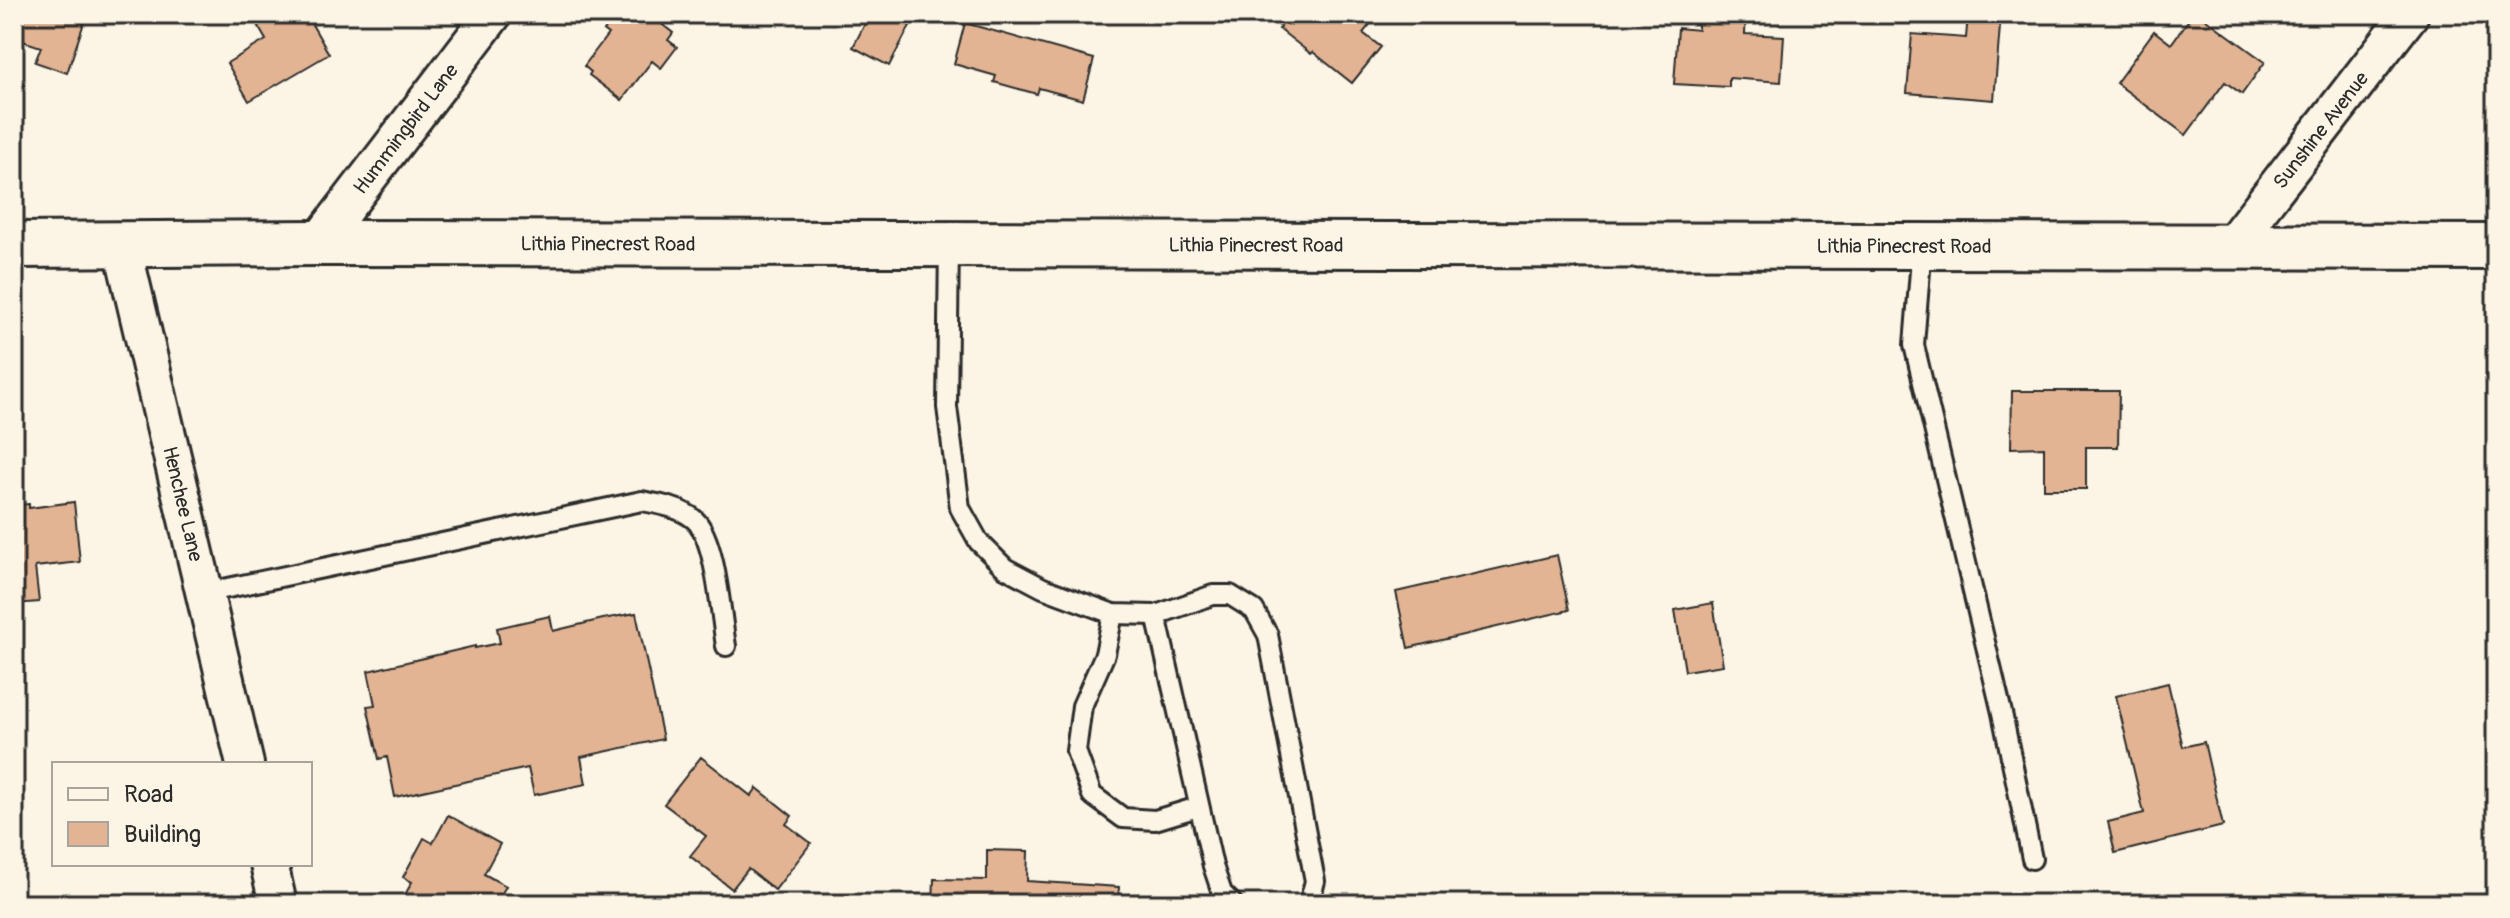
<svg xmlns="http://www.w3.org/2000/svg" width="2510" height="918" font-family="Pangolin,sans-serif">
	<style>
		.building { fill: #e2b493; stroke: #2b2b2b; stroke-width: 2 }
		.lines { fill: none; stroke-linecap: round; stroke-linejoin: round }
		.service-casing { stroke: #2b2b2b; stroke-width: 24 }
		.minor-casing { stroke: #2b2b2b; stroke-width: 42 }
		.secondary-casing { stroke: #2b2b2b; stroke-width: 50 }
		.service { stroke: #fcf5e5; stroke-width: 18 }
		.minor { stroke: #fcf5e5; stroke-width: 36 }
		.secondary { stroke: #fcf5e5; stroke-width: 44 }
		.labels { text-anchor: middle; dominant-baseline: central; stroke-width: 8; stroke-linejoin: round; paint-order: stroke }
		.street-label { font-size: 20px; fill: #2b2b2b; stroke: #fcf5e5 }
	</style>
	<rect width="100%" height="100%" fill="#fcf5e5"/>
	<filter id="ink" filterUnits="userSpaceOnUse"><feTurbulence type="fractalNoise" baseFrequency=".0125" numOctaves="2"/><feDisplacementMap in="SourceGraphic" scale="16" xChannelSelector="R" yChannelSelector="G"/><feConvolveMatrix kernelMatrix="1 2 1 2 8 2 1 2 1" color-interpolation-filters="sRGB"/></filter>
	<g filter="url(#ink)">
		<g class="building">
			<polygon points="14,14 87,14 67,73 35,62 41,47 14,38"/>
			<polygon points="268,14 286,14 289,19 298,14 306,14 329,54 249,101 227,63 266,40 255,21"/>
			<polygon points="617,14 649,14 673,33 668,40 677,47 661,68 652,61 622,100 589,75 591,72 584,66 608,34 604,31"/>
			<polygon points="870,14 916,14 889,66 853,47"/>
			<polygon points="1264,14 1372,14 1376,17 1363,33 1381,47 1352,83 1313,52 1311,54 1279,29 1281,27"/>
			<polygon points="1698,14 1746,14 1745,34 1784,36 1781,82 1729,78 1729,87 1674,84 1678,28 1698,30"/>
			<polygon points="1968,14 2001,14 1994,100 1907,93 1912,34 1966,38"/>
			<polygon points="2193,14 2199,14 2265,62 2242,94 2225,82 2186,135 2116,83 2154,31 2171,44"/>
			<polygon points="965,23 1094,59 1083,100 1039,88 1037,94 994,82 996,76 954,64"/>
			<polygon points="2012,391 2119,391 2118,447 2086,447 2086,489 2044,489 2044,447 2011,448"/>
			<polygon points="74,502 80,562 35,567 39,602 14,604 14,505 29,504 29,508"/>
			<polygon points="1557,555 1569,610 1408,648 1396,592"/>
			<polygon points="1713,603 1723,665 1685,671 1675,610"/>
			<polygon points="636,613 663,739 581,757 586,784 534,795 528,768 395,797 387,757 379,759 367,706 375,705 368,671 475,646 475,648 500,643 497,628 550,616 553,631 603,619"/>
			<polygon points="2168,683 2183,747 2204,742 2223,826 2115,853 2108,822 2144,813 2116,696"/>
			<polygon points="701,757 751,796 757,788 792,816 786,824 811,843 775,890 748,869 732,889 690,856 706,836 664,804"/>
			<polygon points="448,815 500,844 484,874 506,886 496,904 400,904 412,882 403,877 424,838 433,843"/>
			<polygon points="987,850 1028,851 1027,881 1119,887 1118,904 1127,904 933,904 934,879 987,880"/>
		</g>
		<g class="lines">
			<defs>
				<g id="service">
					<polyline points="949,244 947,407 960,508 979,542 1005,568 1043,588 1113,614 1156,615 1213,595 1230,595 1254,610 1268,635 1315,881 1310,900 1307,904"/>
					<polyline points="1922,246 1914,345 2002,713 2032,859"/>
					<path d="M204,593L642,501C659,504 682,508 695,520C716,540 721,616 726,646"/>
					<polyline points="1113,614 1105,654 1082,706 1076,751 1092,795 1123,818 1155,820 1198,807"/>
					<polyline points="1156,615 1213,866 1222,893 1233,904"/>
				</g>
				<g id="minor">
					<path id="s1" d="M318,243L493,14"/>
					<path id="s2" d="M122,245L245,764"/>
					<path id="s3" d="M2230,247L2410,14"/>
					<polyline points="269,864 278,904"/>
				</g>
				<g id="secondary">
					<path id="s4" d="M14,245L318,243L2496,247"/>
				</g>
			</defs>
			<use href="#service" class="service-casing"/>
			<use href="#minor" class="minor-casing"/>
			<use href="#secondary" class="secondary-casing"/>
			<use href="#service" class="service"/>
			<use href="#minor" class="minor"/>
			<use href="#secondary" class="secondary"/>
		</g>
	</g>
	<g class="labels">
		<g class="street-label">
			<text stroke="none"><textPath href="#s1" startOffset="144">Hummingbird Lane</textPath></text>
			<text stroke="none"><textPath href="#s3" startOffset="148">Sunshine Avenue</textPath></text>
			<text stroke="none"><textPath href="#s4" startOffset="594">Lithia Pinecrest Road</textPath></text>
			<text stroke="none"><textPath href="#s4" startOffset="1242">Lithia Pinecrest Road</textPath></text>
			<text stroke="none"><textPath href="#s4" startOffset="1890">Lithia Pinecrest Road</textPath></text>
			<text stroke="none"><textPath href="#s2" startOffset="266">Henchee Lane</textPath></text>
		</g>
	</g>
	<rect width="2510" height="918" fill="none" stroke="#fcf5e5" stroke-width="48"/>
	<rect x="24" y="24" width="2462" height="870" fill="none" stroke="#2b2b2b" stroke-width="3" filter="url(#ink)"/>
	<rect x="52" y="762" width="260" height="104" fill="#fcf5e5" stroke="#a8a49b" stroke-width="2"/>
	<rect x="68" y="788" width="40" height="12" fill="#fcf5e5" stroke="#a8a49b" stroke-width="2"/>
	<text x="124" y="802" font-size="24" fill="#2b2b2b">Road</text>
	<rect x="68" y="822" width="40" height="24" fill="#e2b493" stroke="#a8a49b" stroke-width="2"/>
	<text x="124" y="842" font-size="24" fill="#2b2b2b">Building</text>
</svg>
